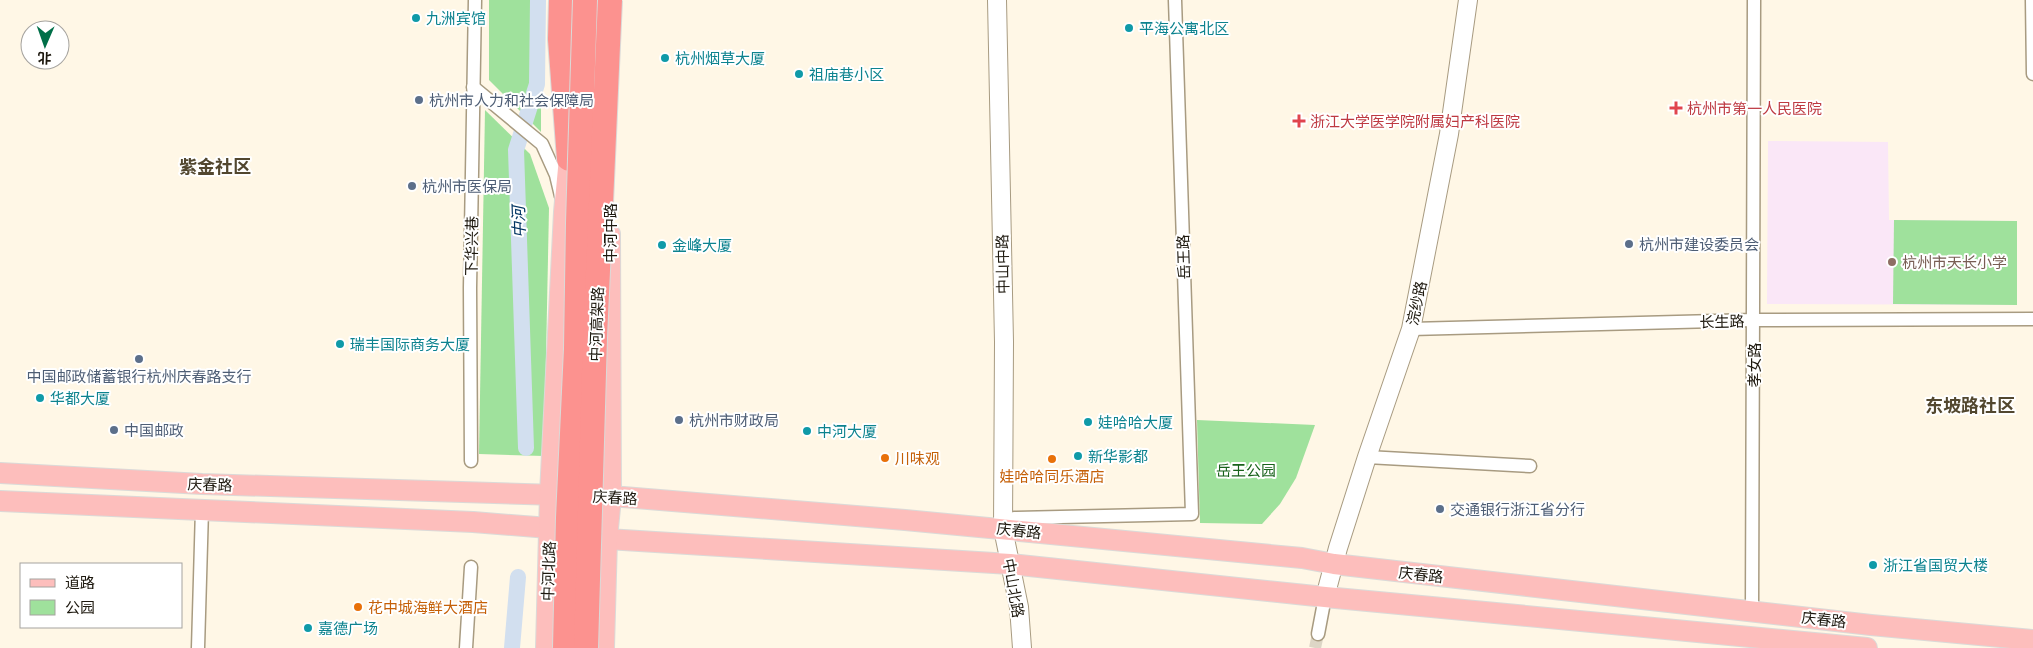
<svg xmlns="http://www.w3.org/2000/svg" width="2033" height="648" font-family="Barlow,'Noto Sans SC',sans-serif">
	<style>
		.education { fill: #fae7f7 }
		.green { fill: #9fe19c }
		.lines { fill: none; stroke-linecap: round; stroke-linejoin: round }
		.canal { stroke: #d2dfef; stroke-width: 16 }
		.street-tunnel { stroke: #ddd6c6; stroke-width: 12; stroke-dasharray: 12 6; stroke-linecap: butt }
		.street-casing { stroke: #a89b81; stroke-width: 15 }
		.secondary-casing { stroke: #a89b81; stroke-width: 20 }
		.primary-casing { stroke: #dbdad8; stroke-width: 22 }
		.highway-casing { stroke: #dbdad8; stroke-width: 26 }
		.street { stroke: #fff; stroke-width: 12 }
		.secondary { stroke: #fff; stroke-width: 18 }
		.primary { stroke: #fdbebc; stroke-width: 20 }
		.highway { stroke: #fc928f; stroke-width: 24 }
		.highway-bridge-casing { stroke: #dbdad8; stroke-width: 26; stroke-linecap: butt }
		.highway-bridge { stroke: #fc928f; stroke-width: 24 }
		.culture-dot { fill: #0f9aa8; stroke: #fff; stroke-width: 2 }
		.service-dot { fill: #5c6f8a; stroke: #fff; stroke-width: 2 }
		.health-dot { fill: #e0444e; stroke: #fff; stroke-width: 2 }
		.education-dot { fill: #8d6e63; stroke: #fff; stroke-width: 2 }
		.food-dot { fill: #e8710a; stroke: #fff; stroke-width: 2 }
		.labels { text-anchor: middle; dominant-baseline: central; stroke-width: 4; stroke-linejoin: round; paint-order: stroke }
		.culture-label { font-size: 15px; fill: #0d838f; stroke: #fff; text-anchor: start }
		.service-label { font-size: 15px; fill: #4e5e75; stroke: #fff; text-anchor: start }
		.health-label { font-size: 15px; fill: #be3a42; stroke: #fff; text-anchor: start }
		.street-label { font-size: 15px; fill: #1d180e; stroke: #fff }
		.education-label { font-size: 15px; fill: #785e54; stroke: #fff; text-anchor: start }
		.food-label { font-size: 15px; fill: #c56008; stroke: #fff; text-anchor: start }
		.park-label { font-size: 15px; fill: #18621b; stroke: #fff }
		.water-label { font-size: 16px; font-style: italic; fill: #003462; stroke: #fff }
		.quarter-label { font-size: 18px; font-weight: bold; fill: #52472f; stroke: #fff }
	</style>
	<rect width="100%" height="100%" fill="#fff7e6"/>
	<polygon class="education" points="1768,141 1888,142 1889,220 2017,221 2017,305 1767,304"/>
	<g class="green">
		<polygon points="489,0 541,0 541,132 489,80"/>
		<polygon points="485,110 530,154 549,208 544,456 479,454"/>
		<polygon points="1894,220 2017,221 2017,305 1893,304"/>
		<polygon points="1197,420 1315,425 1296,478 1280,504 1262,524 1200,523"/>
	</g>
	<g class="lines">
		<g class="canal">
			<polyline points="526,448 516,150 537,84 538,0"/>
			<polyline points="512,648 518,577"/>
		</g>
		<polyline class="street-tunnel" points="1315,648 1318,634"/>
		<defs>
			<g id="street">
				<polyline points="2032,0 2033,74"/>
				<polyline points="473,87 542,144 556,175 561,196"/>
				<polyline points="1411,329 1754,320 2033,319"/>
				<polyline points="1367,457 1530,466"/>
				<polyline points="471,461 470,288 475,0"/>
				<polyline points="1003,529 1014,518 1192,514 1175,0"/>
				<polyline points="1752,611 1754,0"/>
				<polyline points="1318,634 1325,597"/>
				<polyline points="198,648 202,509"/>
				<polyline points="466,648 471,567"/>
			</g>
			<g id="secondary">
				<polyline points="997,0 1004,342 1003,529 1019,607 1022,648"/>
				<polyline points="1325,597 1338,548 1367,457 1411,329 1449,134 1468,0"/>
			</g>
			<g id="primary">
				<polyline points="0,473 202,484 623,497 905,520 1302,558 1334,564 1871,625 2033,640"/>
				<polyline points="0,501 473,522 549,528 607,539 1010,564 1325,597 1867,648"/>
				<polyline points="546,648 550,494 564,212 570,147"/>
				<polyline points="604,648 607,539 611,497 610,234"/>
			</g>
			<polyline id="highway" points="561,0 560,39 569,159"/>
		</defs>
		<use href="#street" class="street-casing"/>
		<use href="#secondary" class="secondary-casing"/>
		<use href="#primary" class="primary-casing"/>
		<use href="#highway" class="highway-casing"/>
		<use href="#street" class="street"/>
		<use href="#secondary" class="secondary"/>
		<use href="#primary" class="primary"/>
		<use href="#highway" class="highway"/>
		<defs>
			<g id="highway-bridge">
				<polyline points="565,648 568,518 576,349 578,223 585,0"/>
				<polyline points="586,648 595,338 610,0"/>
			</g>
		</defs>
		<use href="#highway-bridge" class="highway-bridge-casing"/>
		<use href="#highway-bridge" class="highway-bridge"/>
	</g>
	<g class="culture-dot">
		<circle cx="416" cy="18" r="5"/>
		<circle cx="1129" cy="28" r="5"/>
		<circle cx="665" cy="58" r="5"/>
		<circle cx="799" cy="74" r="5"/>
		<circle cx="662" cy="245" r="5"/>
		<circle cx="340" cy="344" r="5"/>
		<circle cx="40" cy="398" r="5"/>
		<circle cx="1088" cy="422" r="5"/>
		<circle cx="807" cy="431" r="5"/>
		<circle cx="1078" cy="456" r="5"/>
		<circle cx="1873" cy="565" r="5"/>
		<circle cx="308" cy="628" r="5"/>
	</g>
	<g class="service-dot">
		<circle cx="419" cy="100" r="5"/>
		<circle cx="412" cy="186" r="5"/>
		<circle cx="1629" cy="244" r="5"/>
		<circle cx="139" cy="359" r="5"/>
		<circle cx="679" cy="420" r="5"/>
		<circle cx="114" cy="430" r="5"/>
		<circle cx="1440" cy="509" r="5"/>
	</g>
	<g class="health-dot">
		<path d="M1673.5 100.5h5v5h5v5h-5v5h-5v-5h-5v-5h5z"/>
		<path d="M1296.5 113.5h5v5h5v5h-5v5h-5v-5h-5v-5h5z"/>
	</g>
	<circle class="education-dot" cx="1892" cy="262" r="5"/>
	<g class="food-dot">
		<circle cx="885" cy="458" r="5"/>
		<circle cx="1052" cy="459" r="5"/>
		<circle cx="358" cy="607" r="5"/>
	</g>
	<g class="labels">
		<g class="culture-label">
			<text x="426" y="18">九洲宾馆</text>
			<text x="1139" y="28">平海公寓北区</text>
			<text x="675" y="58">杭州烟草大厦</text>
			<text x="809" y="74">祖庙巷小区</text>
			<text x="672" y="245">金峰大厦</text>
			<text x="350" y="344">瑞丰国际商务大厦</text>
			<text x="50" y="398">华都大厦</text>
			<text x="1098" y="422">娃哈哈大厦</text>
			<text x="817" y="431">中河大厦</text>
			<text x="1088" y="456">新华影都</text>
			<text x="1883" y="565">浙江省国贸大楼</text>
			<text x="318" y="628">嘉德广场</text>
		</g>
		<g class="service-label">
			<text x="429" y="100">杭州市人力和社会保障局</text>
			<text x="422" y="186">杭州市医保局</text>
			<text x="1639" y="244">杭州市建设委员会</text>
			<text x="139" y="376" text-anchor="middle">中国邮政储蓄银行杭州庆春路支行</text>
			<text x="689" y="420">杭州市财政局</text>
			<text x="124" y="430">中国邮政</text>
			<text x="1450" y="509">交通银行浙江省分行</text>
		</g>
		<g class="health-label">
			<text x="1687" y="108">杭州市第一人民医院</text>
			<text x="1310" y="121">浙江大学医学院附属妇产科医院</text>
		</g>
		<g class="street-label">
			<text transform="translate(610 233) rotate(-90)">中河中路</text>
			<text transform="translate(471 246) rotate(-89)">下华兴巷</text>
			<text transform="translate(1183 257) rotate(-92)">岳王路</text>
			<text transform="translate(1002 264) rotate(-91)">中山中路</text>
			<text transform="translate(1416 303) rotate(-78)">浣纱路</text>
			<text transform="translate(1722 321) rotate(-1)">长生路</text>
			<text transform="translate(596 324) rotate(-88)">中河高架路</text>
			<text transform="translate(1754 365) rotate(-90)">孝女路</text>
			<text transform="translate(210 484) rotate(2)">庆春路</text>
			<text transform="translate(615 497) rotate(3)">庆春路</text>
			<text transform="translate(1019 530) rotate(6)">庆春路</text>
			<text transform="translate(548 571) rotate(-88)">中河北路</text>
			<text transform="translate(1421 574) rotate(6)">庆春路</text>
			<text transform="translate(1014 588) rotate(80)">中山北路</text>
			<text transform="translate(1824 619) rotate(6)">庆春路</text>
		</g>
		<g class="education-label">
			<text x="1902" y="262">杭州市天长小学</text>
		</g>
		<g class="food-label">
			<text x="895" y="458">川味观</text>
			<text x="1052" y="476" text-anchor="middle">娃哈哈同乐酒店</text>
			<text x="368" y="607">花中城海鲜大酒店</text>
		</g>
		<g class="park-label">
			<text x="1246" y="470">岳王公园</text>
		</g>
		<g class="water-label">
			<text transform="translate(518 222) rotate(-92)">中河</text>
		</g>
		<g class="quarter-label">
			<text x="215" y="166">紫金社区</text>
			<text x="1970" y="405">东坡路社区</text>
		</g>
	</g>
	<rect x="20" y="563" width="162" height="65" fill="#ffffff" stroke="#a5a39f"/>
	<rect x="30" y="579" width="25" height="8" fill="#fdbebc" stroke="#a5a39f"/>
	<text x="65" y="588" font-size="15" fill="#1d180e">道路</text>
	<rect x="30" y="600" width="25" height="15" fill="#9fe19c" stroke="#a5a39f"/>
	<text x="65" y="613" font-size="15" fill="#1d180e">公园</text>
	<g transform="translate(45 45) rotate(182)"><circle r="24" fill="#ffffff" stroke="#a5a39f"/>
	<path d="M0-4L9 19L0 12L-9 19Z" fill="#006f48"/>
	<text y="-8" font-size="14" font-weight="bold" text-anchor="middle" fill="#1d180e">北</text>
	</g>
</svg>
